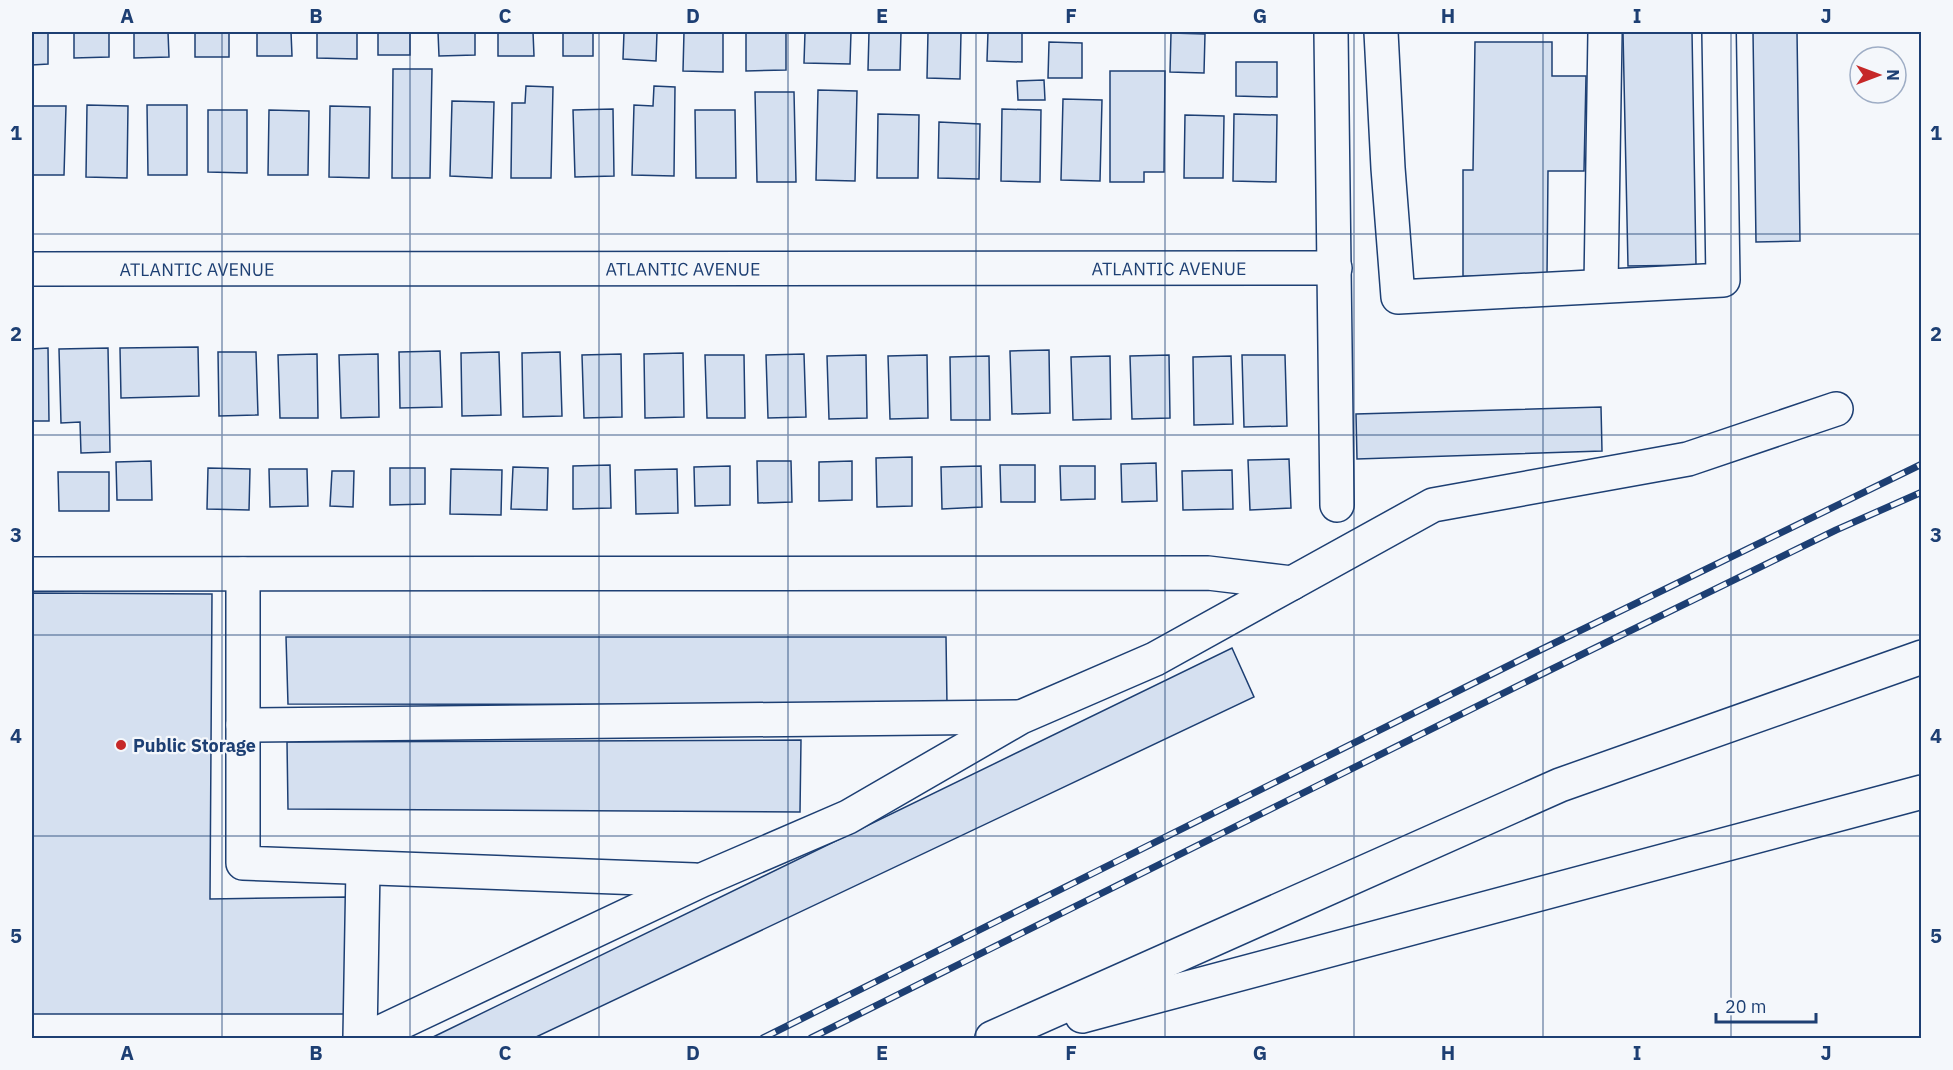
<svg xmlns="http://www.w3.org/2000/svg" width="1953" height="1070" font-family="'IBM Plex Sans',sans-serif">
	<style>
		.building { fill: #d5e0f0; stroke: #1d3f73; stroke-width: 1.5 }
		.lines { fill: none; stroke-linecap: round; stroke-linejoin: round }
		.minor-casing { stroke: #1d3f73; stroke-width: 36 }
		.minor { stroke: #f4f7fb; stroke-width: 33 }
		.rail-casing { stroke: #1d3f73; stroke-width: 7 }
		.rail { stroke: #f4f7fb; stroke-width: 4.5; stroke-dasharray: 14; stroke-linecap: butt }
		.grid { fill: none; stroke: #1d3f73; stroke-width: 1.5; stroke-opacity: 0.55 }
		.poi-dot { fill: #c62828; stroke: #f4f7fb; stroke-width: 2 }
		.labels { text-anchor: middle; dominant-baseline: central; stroke-width: 4.5; stroke-linejoin: round; paint-order: stroke }
		.street-label { font-size: 18px; fill: #1d3f73; stroke: #f4f7fb }
		.poi-label { font-size: 18px; font-weight: bold; fill: #1d3f73; stroke: #f4f7fb; text-anchor: start }
		.neatline { fill: none; stroke: #1d3f73; stroke-width: 2 }
		.grid-label { font-size: 20px; text-anchor: middle; font-weight: bold; fill: #1d3f73 }
	</style>
	<rect width="100%" height="100%" fill="#f4f7fb"/>
	<g class="building">
		<polygon points="32,32 48,32 48,64 32,65"/>
		<polygon points="74,32 109,32 109,57 74,58"/>
		<polygon points="134,32 168,32 169,57 134,58"/>
		<rect x="195" y="32" width="34" height="25"/>
		<polygon points="257,32 291,32 292,56 257,56"/>
		<polygon points="317,32 357,32 357,59 317,58"/>
		<rect x="378" y="32" width="32" height="23"/>
		<polygon points="438,32 475,32 475,55 439,56"/>
		<polygon points="498,32 533,32 534,56 498,56"/>
		<rect x="563" y="32" width="30" height="24"/>
		<polygon points="624,32 657,32 656,61 623,59"/>
		<polygon points="684,32 723,32 723,72 683,71"/>
		<polygon points="786,32 786,70 746,71 746,33"/>
		<polygon points="805,32 851,32 850,64 804,63"/>
		<polygon points="869,32 901,32 900,70 868,70"/>
		<polygon points="928,32 961,32 960,79 927,78"/>
		<polygon points="988,32 1022,32 1022,62 987,61"/>
		<polygon points="1623,32 1692,32 1696,265 1628,266"/>
		<polygon points="1753,32 1797,32 1800,241 1756,242"/>
		<polygon points="1171,33 1205,34 1204,73 1170,72"/>
		<polygon points="1049,42 1082,43 1082,78 1048,78"/>
		<polygon points="1475,42 1552,42 1552,76 1586,76 1584,171 1548,171 1547,277 1463,276 1463,170 1473,170"/>
		<polygon points="1236,62 1277,62 1277,97 1236,96"/>
		<polygon points="393,69 432,69 430,178 392,178"/>
		<polygon points="1110,71 1165,71 1164,172 1144,172 1144,182 1110,182"/>
		<polygon points="1044,80 1045,100 1018,100 1017,81"/>
		<polygon points="526,86 553,87 551,178 511,178 512,103 525,103"/>
		<polygon points="654,86 675,87 674,176 632,175 634,105 653,106"/>
		<polygon points="818,90 857,91 855,181 816,180"/>
		<polygon points="755,92 794,92 796,182 757,182"/>
		<polygon points="1063,99 1102,100 1100,181 1061,180"/>
		<polygon points="452,101 494,102 492,178 450,176"/>
		<polygon points="87,105 128,106 127,178 86,177"/>
		<polygon points="147,105 187,105 187,175 148,175"/>
		<polygon points="32,106 66,106 64,175 32,175"/>
		<polygon points="330,106 370,107 369,178 329,177"/>
		<polygon points="613,109 614,176 575,177 573,110"/>
		<polygon points="1002,109 1041,110 1040,182 1001,181"/>
		<polygon points="208,110 247,110 247,173 208,172"/>
		<polygon points="269,110 309,111 308,175 268,175"/>
		<polygon points="695,110 735,110 736,178 696,178"/>
		<polygon points="878,114 919,115 918,178 877,178"/>
		<polygon points="1234,114 1277,115 1276,182 1233,181"/>
		<polygon points="1185,115 1224,116 1223,178 1184,178"/>
		<polygon points="939,122 980,124 979,179 938,178"/>
		<polygon points="198,347 199,396 121,398 120,348"/>
		<polygon points="48,348 49,421 32,421 32,349"/>
		<polygon points="108,348 110,452 81,453 80,422 61,423 59,349"/>
		<polygon points="1049,350 1050,413 1012,414 1010,351"/>
		<polygon points="440,351 442,407 400,408 399,352"/>
		<polygon points="218,352 256,352 258,415 219,416"/>
		<polygon points="499,352 501,415 462,416 461,353"/>
		<polygon points="560,352 562,416 523,417 522,353"/>
		<polygon points="683,353 684,417 645,418 644,354"/>
		<polygon points="317,354 318,418 280,418 278,355"/>
		<polygon points="378,354 379,417 341,418 339,355"/>
		<polygon points="621,354 622,417 584,418 582,355"/>
		<polygon points="804,354 806,417 768,418 766,355"/>
		<polygon points="705,355 744,355 745,418 707,418"/>
		<polygon points="866,355 867,418 829,419 827,356"/>
		<polygon points="927,355 928,418 890,419 888,356"/>
		<polygon points="1169,355 1170,418 1132,419 1130,356"/>
		<polygon points="1242,355 1285,355 1287,426 1244,427"/>
		<polygon points="989,356 990,420 951,420 950,357"/>
		<polygon points="1110,356 1111,419 1073,420 1071,357"/>
		<polygon points="1231,356 1233,424 1194,425 1193,357"/>
		<polygon points="1601,407 1602,451 1357,459 1356,414"/>
		<polygon points="912,457 912,506 877,507 876,458"/>
		<polygon points="1289,459 1291,508 1250,510 1248,460"/>
		<polygon points="151,461 152,500 117,500 116,462"/>
		<polygon points="757,461 791,461 792,502 758,503"/>
		<polygon points="852,461 852,500 819,501 819,462"/>
		<polygon points="1156,463 1157,501 1122,502 1121,464"/>
		<polygon points="610,465 611,508 573,509 573,466"/>
		<polygon points="1000,465 1035,465 1035,502 1001,502"/>
		<polygon points="730,466 730,505 695,506 694,467"/>
		<polygon points="981,466 982,507 942,509 941,467"/>
		<polygon points="1060,466 1095,466 1095,499 1061,500"/>
		<polygon points="513,467 548,468 547,510 511,509"/>
		<polygon points="208,468 250,469 249,510 207,509"/>
		<polygon points="390,468 425,468 425,504 390,505"/>
		<polygon points="269,469 307,469 308,506 270,507"/>
		<polygon points="451,469 502,470 501,515 450,514"/>
		<polygon points="677,469 678,513 636,514 635,470"/>
		<polygon points="1232,470 1233,509 1183,510 1182,471"/>
		<polygon points="332,471 354,471 353,507 330,506"/>
		<polygon points="58,472 109,472 109,511 59,511"/>
		<polygon points="32,593 212,594 210,899 346,897 346,1014 32,1014"/>
		<polygon points="286,637 946,637 947,705 288,704"/>
		<polygon points="1232,648 1254,697 534,1038 431,1038"/>
		<polygon points="801,740 800,812 288,809 287,742"/>
	</g>
	<g class="lines">
		<defs>
			<g id="minor">
				<polyline points="1331,32 1337,505"/>
				<polyline points="1381,32 1388,168 1398,297 1723,280 1719,32"/>
				<path id="s1" d="M32,269L1335,268"/>
				<polyline points="1601,286 1605,32"/>
				<polyline points="32,574 1208,573 1292,583 1155,659 1021,717 848,817 702,880 368,1038"/>
				<polyline points="243,574 243,863 695,880"/>
				<polyline points="1292,583 1433,505 1688,459 1836,409"/>
				<polyline points="243,725 1018,717"/>
				<polyline points="1082,1016 1922,792"/>
				<polyline points="360,1038 363,868"/>
				<polyline points="992,1038 1560,785 1922,657"/>
			</g>
		</defs>
		<use href="#minor" class="minor-casing"/>
		<use href="#minor" class="minor"/>
		<defs>
			<g id="rail">
				<polyline points="763,1038 1532,654 1922,464"/>
				<polyline points="811,1038 1546,672 1836,530 1922,492"/>
			</g>
		</defs>
		<use href="#rail" class="rail-casing"/>
		<use href="#rail" class="rail"/>
	</g>
	<path class="grid" d="M222,32V1038M410,32V1038M599,32V1038M788,32V1038M976,32V1038M1165,32V1038M1354,32V1038M1543,32V1038M1731,32V1038M32,234H1922M32,435H1922M32,635H1922M32,836H1922"/>
	<circle class="poi-dot" cx="121" cy="745" r="6"/>
	<g class="labels">
		<g class="street-label">
			<text stroke="none"><textPath href="#s1" startOffset="651">ATLANTIC AVENUE</textPath></text>
			<text stroke="none"><textPath href="#s1" startOffset="1137">ATLANTIC AVENUE</textPath></text>
			<text stroke="none"><textPath href="#s1" startOffset="165">ATLANTIC AVENUE</textPath></text>
		</g>
		<g class="poi-label">
			<text x="133" y="745">Public Storage</text>
		</g>
	</g>
	<rect width="1953" height="1070" fill="none" stroke="#f4f7fb" stroke-width="66"/>
	<g transform="translate(1878 75) rotate(90)"><circle r="28" fill="#f4f7fb" stroke="#9eadc5" stroke-width="1.5"/>
	<path d="M0-4.5L10 22L0 15L-10 22Z" fill="#c62828"/>
	<text y="-9" font-size="16" font-weight="bold" text-anchor="middle" fill="#1d3f73">N</text>
	</g>
	<path d="M1716 1013v9h100v-9" fill="none" stroke="#1d3f73" stroke-width="3"/>
	<text x="1725" y="1013" font-size="18" fill="#1d3f73" stroke="#f4f7fb" stroke-width="4.5" paint-order="stroke">20 m</text>
	<rect x="33" y="33" width="1887" height="1004" class="neatline"/>
	<g class="grid-label">
		<text x="127" y="23">A</text>
		<text x="316" y="23">B</text>
		<text x="505" y="23">C</text>
		<text x="693" y="23">D</text>
		<text x="882" y="23">E</text>
		<text x="1071" y="23">F</text>
		<text x="1260" y="23">G</text>
		<text x="1448" y="23">H</text>
		<text x="1637" y="23">I</text>
		<text x="1826" y="23">J</text>
		<text x="16" y="140">1</text>
		<text x="1936" y="140">1</text>
		<text x="16" y="341">2</text>
		<text x="1936" y="341">2</text>
		<text x="16" y="542">3</text>
		<text x="1936" y="542">3</text>
		<text x="16" y="743">4</text>
		<text x="1936" y="743">4</text>
		<text x="16" y="943">5</text>
		<text x="1936" y="943">5</text>
		<text x="127" y="1060">A</text>
		<text x="316" y="1060">B</text>
		<text x="505" y="1060">C</text>
		<text x="693" y="1060">D</text>
		<text x="882" y="1060">E</text>
		<text x="1071" y="1060">F</text>
		<text x="1260" y="1060">G</text>
		<text x="1448" y="1060">H</text>
		<text x="1637" y="1060">I</text>
		<text x="1826" y="1060">J</text>
	</g>
</svg>
